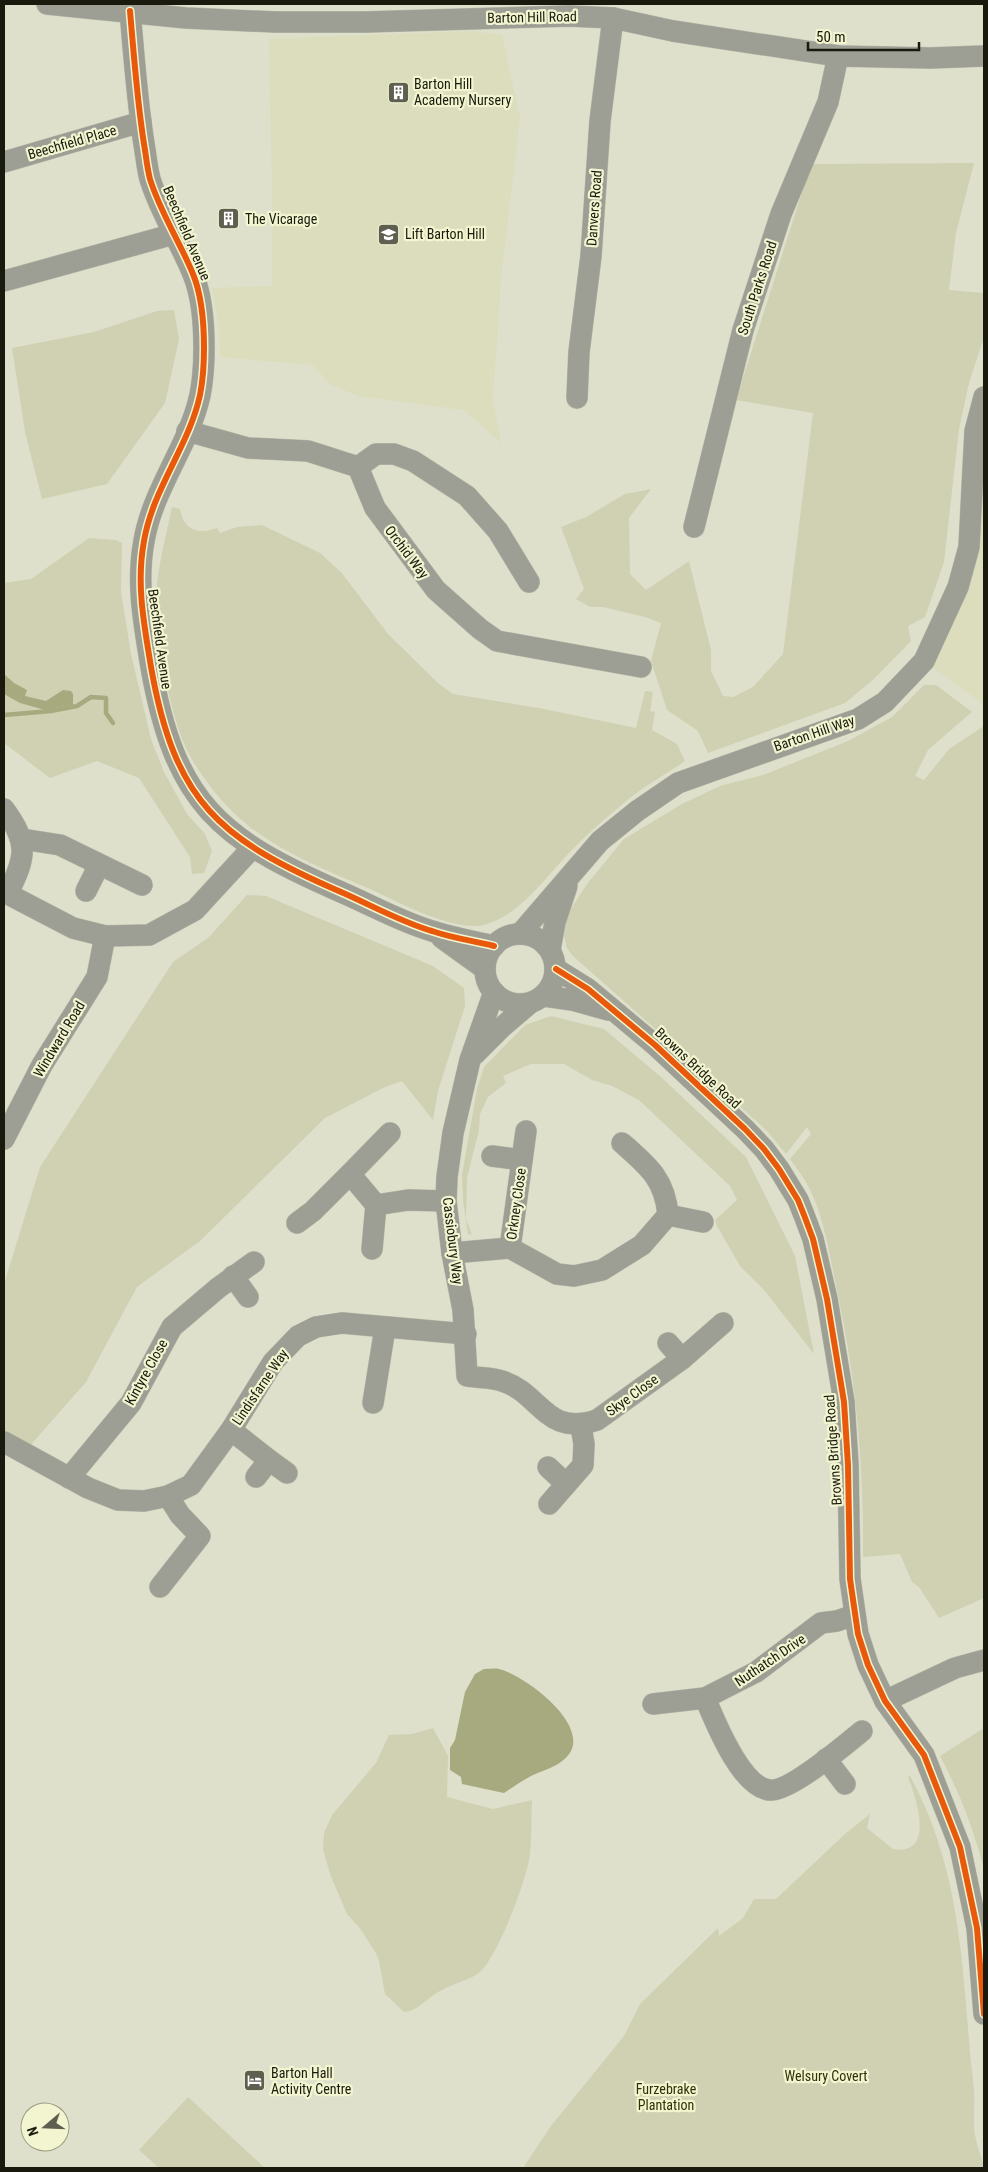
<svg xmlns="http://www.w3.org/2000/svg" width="988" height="2172" font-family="'Roboto Condensed',sans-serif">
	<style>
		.built { fill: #dbddbc }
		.green { fill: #cfd1b2 }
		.water { fill: #a7a97e }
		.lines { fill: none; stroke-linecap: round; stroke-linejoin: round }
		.stream { stroke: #a7a97e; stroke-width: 4.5 }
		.minor-casing { stroke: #b9bbaa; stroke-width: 22 }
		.minor { stroke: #9d9f95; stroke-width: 21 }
		.cycleway-casing { stroke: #f2f5d0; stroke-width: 9 }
		.cycleway { stroke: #e8590c; stroke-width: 6 }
		.labels { text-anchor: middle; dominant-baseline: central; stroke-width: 4.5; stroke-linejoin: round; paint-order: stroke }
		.street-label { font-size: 14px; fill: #191a0d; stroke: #f2f5d0 }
		.poi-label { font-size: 14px; fill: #191a0d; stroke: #f2f5d0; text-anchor: start }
		.park-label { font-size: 14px; fill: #2f3004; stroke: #f2f5d0 }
	</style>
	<rect width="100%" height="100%" fill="#dee0cb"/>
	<g class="built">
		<polygon points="472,31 502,35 520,118 501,280 493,399 501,443 464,410 358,396 330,384 313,365 220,357 219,327 212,288 272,286 272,189 269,39"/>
		<polygon points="984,397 984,705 924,661 958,587"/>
	</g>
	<g class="green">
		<polygon points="974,163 956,233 949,290 984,293 984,337 969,383 959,429 944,562 925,617 908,626 911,641 873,680 845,703 708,753 698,731 667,710 651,661 661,623 645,617 603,607 590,607 576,599 584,589 561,527 586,517 625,494 651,489 629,518 630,574 646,590 689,561 711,650 711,671 723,696 733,697 753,687 783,654 813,413 736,400 811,164"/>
		<polygon points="174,310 179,339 165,403 107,484 42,499 25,432 12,348 94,332 157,311"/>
		<path d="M172,507L180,509C183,530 199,535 217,528L220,533L237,527L262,525L320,553L341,572L388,634L438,683L453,694L539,708L636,728L645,691L653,692L650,711L655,712L652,730L677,744L685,761C665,775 642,787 624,803C606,818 588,833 572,850C547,875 520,916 484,925C454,932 398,902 370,889C323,869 271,849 234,813C217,797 200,774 189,754C171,721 156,639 156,602C156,573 166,536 172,507Z"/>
		<polygon points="89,538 116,540 122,543 121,592 131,654 151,739 164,772 187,814 205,834 212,851 204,873 192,874 190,857 139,778 97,761 50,778 4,743 4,583 31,579"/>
		<path d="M924,685H936L972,712L928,750L915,776L924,780L949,749L984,726V1598L939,1618L919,1587L912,1582L900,1554L863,1557C864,1467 856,1378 837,1290C831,1261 824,1220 812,1194C807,1182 798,1170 790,1159L811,1134L807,1127L786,1154L767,1131L652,1026L573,956L567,948L564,935L567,915L587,884L624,839L682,804L720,786L763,775L848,741L892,717Z"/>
		<polygon points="247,895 266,896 433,966 464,988 465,1006 438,1091 433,1120 402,1081 383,1088 325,1118 200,1241 137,1287 86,1382 28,1448 4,1433 4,1284 40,1167 173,962 208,938"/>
		<polygon points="551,1016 604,1029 661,1077 746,1157 795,1256 814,1354 764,1290 740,1266 717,1226 715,1220 737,1200 730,1186 639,1100 612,1086 592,1080 564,1064 531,1064 503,1076 506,1083 488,1097 480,1114 479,1130 467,1178 466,1219 472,1235 468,1234 463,1200 462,1175 477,1089 484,1067 525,1025"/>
		<path d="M433,1728L448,1756L447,1797L493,1809L532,1800C531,1818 532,1836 530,1854C527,1879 499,1953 481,1971C470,1981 453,1983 440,1991C428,1997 418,2011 404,2012L385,1994L379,1961L376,1953L359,1927L347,1914L330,1874L323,1849L324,1833L332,1815L376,1763L389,1735L412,1734Z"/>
		<path d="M984,1728V1869C974,1830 959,1791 940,1756Z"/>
		<path d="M910,1776C958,1864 962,1955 970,2052C971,2065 973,2077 974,2090C975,2105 973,2121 975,2135C977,2147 982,2157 984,2168H523L551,2126L624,2036L640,2004L718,1928L719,1936L743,1918L754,1899H776L845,1834L870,1814L867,1828L893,1849C936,1856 916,1797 908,1777Z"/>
		<polygon points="188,2097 265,2168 159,2168 139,2150"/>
	</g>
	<g class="water">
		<polygon points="4,674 14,683 27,690 25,696 46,701 63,690 71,691 73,694 73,705 54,708 49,711 20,703 4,694"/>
		<path d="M484,1669C489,1669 495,1668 499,1669C524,1675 586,1721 571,1751C563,1765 547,1769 533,1775C523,1780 513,1787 504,1793L462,1784L461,1777L450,1770V1748L455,1740L465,1692L475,1674Z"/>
	</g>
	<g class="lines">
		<polyline class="stream" points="4,715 51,711 77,706 91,697 106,698 106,713 113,723"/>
		<defs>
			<g id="minor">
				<polyline points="47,4 186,18 275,22 365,22 569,16 613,18 673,31 838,56 930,58 984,56"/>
				<path d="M130,11C134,56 137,100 144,144C146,155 147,168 150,179C160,212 180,242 193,274C202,296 204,324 204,348C204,363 203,380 200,395C189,446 153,488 144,541C136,584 144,624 151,667C175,803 219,839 341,892C371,905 401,922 432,931C452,938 474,941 494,946"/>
				<polyline points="4,162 141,122"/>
				<polyline points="4,281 174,234"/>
				<polyline points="577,398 579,352 591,256 600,121 613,18"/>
				<polyline points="187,431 248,448 308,451 358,467 375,508 436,590 480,629 497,641 641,667"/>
				<polyline points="358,467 376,454 394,454 413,461 467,496 498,531 529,582"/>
				<polyline points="694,527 743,330 781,214 828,102 838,56"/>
				<path d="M4,809C29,843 26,857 8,893"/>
				<polyline points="22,839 60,845 142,885"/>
				<polyline points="86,891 99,865"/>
				<polyline points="4,892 73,928 105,936 149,935 195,910 252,848"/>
				<polyline points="520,934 600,841 637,811 678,783 858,719 885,702 924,661 958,587 969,547 975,431 984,397"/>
				<circle cx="520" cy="969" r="35"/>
				<polyline points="442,938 485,969"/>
				<polyline points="550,950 555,922 567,886"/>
				<polyline points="556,969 588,989 655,1045 745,1129 764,1149 779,1169 798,1200 804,1215 813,1239 827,1299 844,1402 848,1465 850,1579 858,1634 868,1665 885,1701 924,1755 960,1847 977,1928 984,2014"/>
				<path d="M494,992L470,1060L453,1133L447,1177L446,1201L452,1253L463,1310L467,1376C478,1378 492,1377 502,1381C541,1393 545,1437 597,1420L682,1359L723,1323"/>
				<polyline points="544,996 572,1000 608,1010"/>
				<polyline points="475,1054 501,1028 529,1004"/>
				<polyline points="4,1139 42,1065 97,977 105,936"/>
				<polyline points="492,1156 522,1160"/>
				<polyline points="350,1174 390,1133"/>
				<polyline points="668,1215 703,1222"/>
				<polyline points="297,1223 313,1211 350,1174 376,1205 408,1200 446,1201"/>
				<polyline points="510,1248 526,1131"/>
				<polyline points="372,1249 376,1205"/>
				<path d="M452,1253L510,1248L557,1274L574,1276L602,1270L642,1245L668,1215C665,1179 648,1166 622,1143"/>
				<polyline points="233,1276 248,1297"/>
				<polyline points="668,1343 682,1359"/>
				<polyline points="373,1403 385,1328"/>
				<polyline points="231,1430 269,1460 256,1477"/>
				<polyline points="4,1442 88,1488 118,1500 144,1501 168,1496 191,1485 231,1430 273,1362 298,1336 316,1327 342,1323 466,1334"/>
				<polyline points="269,1460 287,1473"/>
				<polyline points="548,1467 566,1484"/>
				<polyline points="69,1478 131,1403 172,1327 218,1288 254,1262"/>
				<polyline points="549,1504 583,1465 584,1444 581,1426"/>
				<polyline points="160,1587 200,1536 180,1515 168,1496"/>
				<path d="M705,1698C715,1721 740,1786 769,1790C788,1793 845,1745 862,1731"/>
				<polyline points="885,1701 955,1668 984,1660"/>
				<polyline points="653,1704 705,1698 756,1672 821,1623 837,1621 854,1615"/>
				<polyline points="826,1759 845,1784"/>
			</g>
		</defs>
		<use href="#minor" class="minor-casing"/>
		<use href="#minor" class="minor"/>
		<defs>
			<g id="cycleway">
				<path d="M130,11C134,56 137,100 144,144C146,155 147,168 150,179C160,212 180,242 193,274C202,296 204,324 204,348C204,363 203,380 200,395C189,446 153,488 144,541C136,584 144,624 151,667C175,803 219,839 341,892C371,905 401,922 432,931C452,938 474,941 494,946"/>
				<polyline points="556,969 588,989 655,1045 745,1129 764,1149 779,1169 798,1200 804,1215 813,1239 827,1299 844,1402 848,1465 850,1579 858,1634 868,1665 885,1701 924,1755 960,1847 977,1928 984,2014"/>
			</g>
		</defs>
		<use href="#cycleway" class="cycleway-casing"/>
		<use href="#cycleway" class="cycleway"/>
	</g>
	<defs>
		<symbol id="building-square" viewBox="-11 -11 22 22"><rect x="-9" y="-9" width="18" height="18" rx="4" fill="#5e5f50" stroke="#f2f5d0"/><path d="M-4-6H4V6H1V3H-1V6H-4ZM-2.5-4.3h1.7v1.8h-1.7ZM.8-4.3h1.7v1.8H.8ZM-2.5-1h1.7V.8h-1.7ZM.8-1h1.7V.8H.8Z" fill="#fff"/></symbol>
		<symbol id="school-square" viewBox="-11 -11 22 22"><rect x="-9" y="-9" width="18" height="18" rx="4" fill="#5e5f50" stroke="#f2f5d0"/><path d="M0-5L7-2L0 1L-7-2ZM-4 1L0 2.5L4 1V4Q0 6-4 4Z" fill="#fff"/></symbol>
		<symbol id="hotel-square" viewBox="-11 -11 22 22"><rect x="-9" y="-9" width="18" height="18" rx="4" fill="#5e5f50" stroke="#f2f5d0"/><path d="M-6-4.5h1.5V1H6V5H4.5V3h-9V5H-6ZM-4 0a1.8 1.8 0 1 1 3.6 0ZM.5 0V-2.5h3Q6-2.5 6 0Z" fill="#fff"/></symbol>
	</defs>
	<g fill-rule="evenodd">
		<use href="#building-square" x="386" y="80" width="25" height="25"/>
		<use href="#building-square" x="216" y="206" width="25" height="25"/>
		<use href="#school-square" x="376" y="222" width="25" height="25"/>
		<use href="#hotel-square" x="242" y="2068" width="25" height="25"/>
	</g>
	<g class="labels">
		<g class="street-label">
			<text transform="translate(532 17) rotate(-1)">Barton Hill Road</text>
			<text transform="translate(72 142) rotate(-16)">Beechfield Place</text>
			<text transform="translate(594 208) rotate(-86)">Danvers Road</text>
			<text transform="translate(187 233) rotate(67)">Beechfield Avenue</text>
			<text transform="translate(757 288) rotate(-72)">South Parks Road</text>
			<text transform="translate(407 552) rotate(53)">Orchid Way</text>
			<text transform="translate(160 639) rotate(82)">Beechfield Avenue</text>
			<text transform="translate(814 733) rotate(-19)">Barton Hill Way</text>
			<text transform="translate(59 1039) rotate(-59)">Windward Road</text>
			<text transform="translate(698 1068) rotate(43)">Browns Bridge Road</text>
			<text transform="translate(516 1204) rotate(-82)">Orkney Close</text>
			<text transform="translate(453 1241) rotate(83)">Cassiobury Way</text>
			<text transform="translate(146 1372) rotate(-61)">Kintyre Close</text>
			<text transform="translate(260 1387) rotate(-56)">Lindisfarne Way</text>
			<text transform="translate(632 1395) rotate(-36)">Skye Close</text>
			<text transform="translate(833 1450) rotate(-94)">Browns Bridge Road</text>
			<text transform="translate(770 1660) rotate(-34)">Nuthatch Drive</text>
		</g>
		<g class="poi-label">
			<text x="414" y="84">Barton Hill<tspan x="414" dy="16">Academy Nursery</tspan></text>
			<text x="245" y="219">The Vicarage</text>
			<text x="405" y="234">Lift Barton Hill</text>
			<text x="271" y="2073">Barton Hall<tspan x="271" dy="16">Activity Centre</tspan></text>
		</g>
		<g class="park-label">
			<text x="826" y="2076">Welsury Covert</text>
			<text x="666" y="2089">Furzebrake<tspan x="666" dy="16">Plantation</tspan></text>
		</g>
	</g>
	<rect width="988" height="2172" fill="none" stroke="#191a0d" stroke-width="10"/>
	<g transform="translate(45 2127) rotate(251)"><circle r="24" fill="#f2f5d0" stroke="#9b9d82"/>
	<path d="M0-4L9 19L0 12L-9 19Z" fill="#5e5f50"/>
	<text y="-8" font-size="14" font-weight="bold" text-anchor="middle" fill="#191a0d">N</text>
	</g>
	<path d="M808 42v8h111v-8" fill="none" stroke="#191a0d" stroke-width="2.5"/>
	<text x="816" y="42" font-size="15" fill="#191a0d" stroke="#f2f5d0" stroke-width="4" paint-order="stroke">50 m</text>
</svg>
